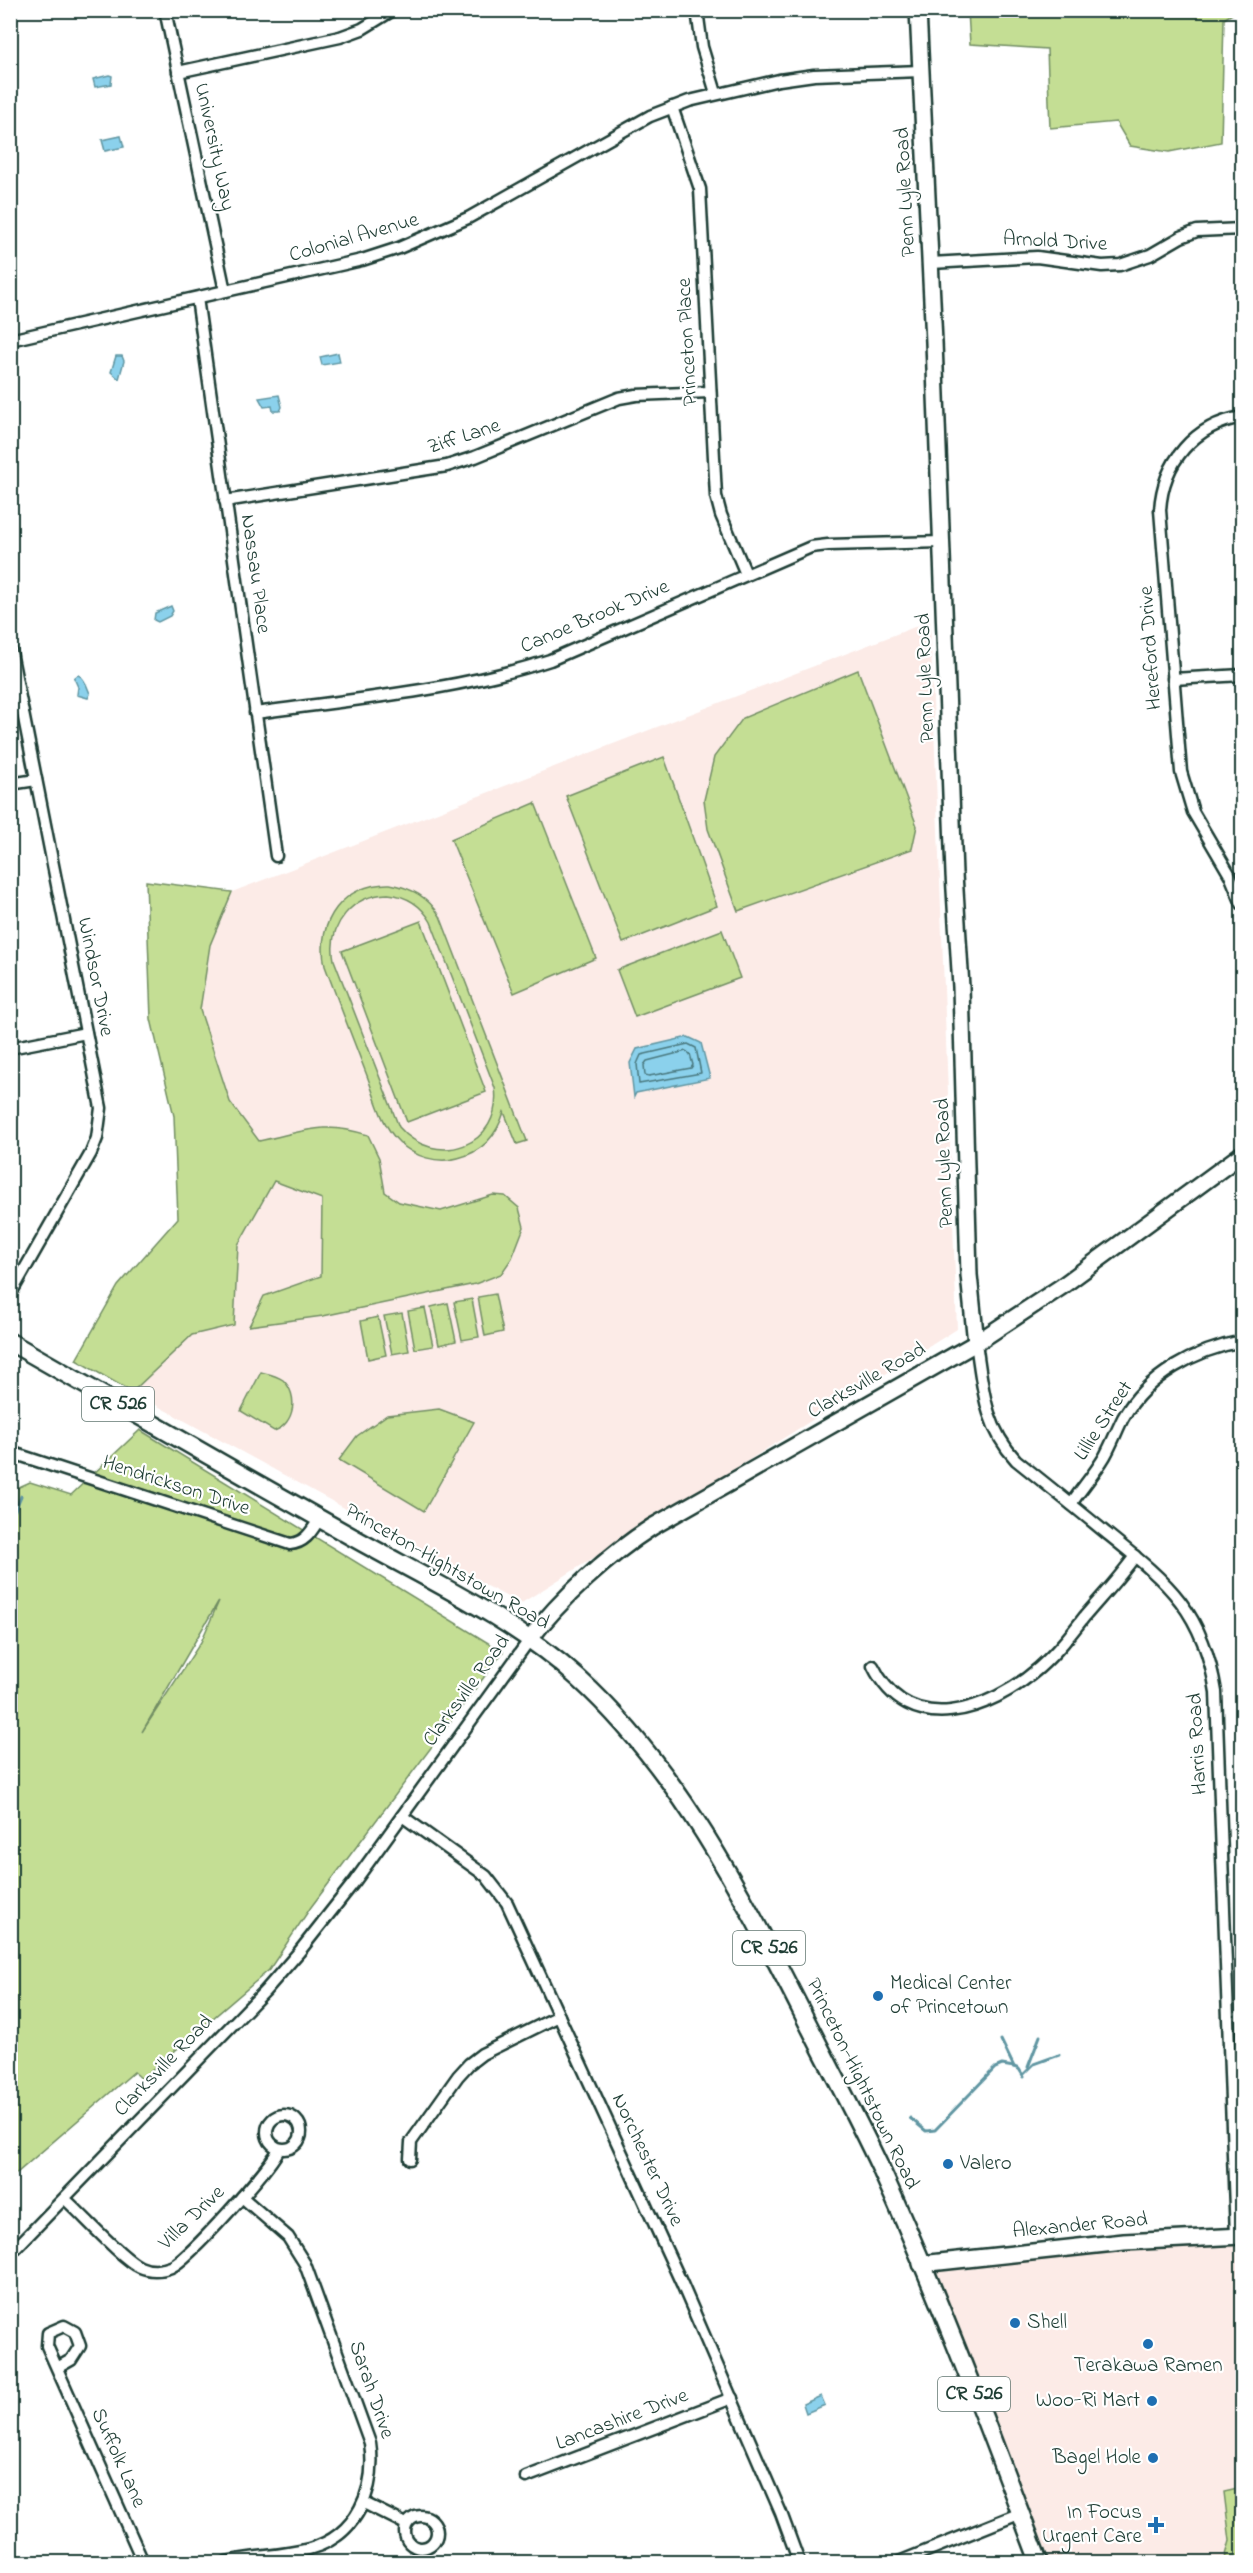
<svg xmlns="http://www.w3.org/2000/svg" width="1253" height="2573" font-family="'Indie Flower',sans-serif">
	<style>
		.built { fill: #fcebe7 }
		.green { fill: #c4de94; stroke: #728e64; stroke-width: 1.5; fill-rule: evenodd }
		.water { fill: #8bd1ec; stroke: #6096a2; stroke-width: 1.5 }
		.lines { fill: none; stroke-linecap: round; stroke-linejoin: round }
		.shore { stroke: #4a787e; stroke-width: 1.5 }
		.stream { stroke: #6096a2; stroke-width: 3 }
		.street-casing { stroke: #1f3d34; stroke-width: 15 }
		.secondary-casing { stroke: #1f3d34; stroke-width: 20 }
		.primary-casing { stroke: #1f3d34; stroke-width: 21 }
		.street { stroke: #fff; stroke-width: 10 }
		.secondary { stroke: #fff; stroke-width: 15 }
		.primary { stroke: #fff; stroke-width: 16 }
		.poi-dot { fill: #1f6fb2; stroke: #fff; stroke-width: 2 }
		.labels { text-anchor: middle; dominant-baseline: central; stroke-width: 4.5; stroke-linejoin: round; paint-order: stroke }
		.shield { fill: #fff; stroke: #627771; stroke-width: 1.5 }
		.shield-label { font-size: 20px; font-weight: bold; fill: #1f3d34 }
		.street-label { font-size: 21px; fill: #1f3d34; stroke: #fff }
		.poi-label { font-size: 21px; fill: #1f3d34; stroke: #fff; text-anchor: start }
	</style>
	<rect width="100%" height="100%" fill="#fff"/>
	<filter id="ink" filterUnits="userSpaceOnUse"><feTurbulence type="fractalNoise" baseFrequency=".0167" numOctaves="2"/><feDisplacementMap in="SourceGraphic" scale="12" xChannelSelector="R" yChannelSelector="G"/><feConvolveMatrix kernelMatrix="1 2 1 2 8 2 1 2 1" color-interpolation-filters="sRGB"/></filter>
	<g filter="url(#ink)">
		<g class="built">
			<polygon points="930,621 957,1329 520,1604 132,1392 177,1315 230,1102 200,1009 210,945 232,892"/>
			<polygon points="1242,2236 1242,2488 1224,2492 1230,2541 1224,2562 1039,2562 921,2264"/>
		</g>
		<g class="green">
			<polygon points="968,11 1237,11 1224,19 1221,142 1169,152 1130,146 1116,122 1050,128 1047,49 970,44"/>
			<polygon points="858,670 917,826 912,849 738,911 708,829 704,800 714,757 743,718"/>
			<polygon points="664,757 717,906 623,943 566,796"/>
			<polygon points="535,803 596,958 514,993 451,839"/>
			<path d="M146,881L232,892L210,945L200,1010L230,1102L259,1141C304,1132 321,1120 368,1135L379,1158L385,1192L399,1202L441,1211L493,1195L505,1196L519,1208L524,1227L512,1258L501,1274L475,1284L323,1316L249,1326L264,1296L321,1276L322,1199L274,1181L238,1245L234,1325L192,1335L132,1392L76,1360L118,1286L178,1218L174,1116L151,1019Z"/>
			<path d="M390,884C412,888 428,897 440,916L527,1141L517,1144L504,1112C497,1135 482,1152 458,1158C438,1164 414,1157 399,1142C381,1125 375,1096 366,1073C352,1037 338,1001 325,966C315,921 344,883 390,884ZM388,894C407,896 422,906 431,922L495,1088C503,1146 436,1170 399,1127L334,960C327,924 353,895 388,894Z"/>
			<polygon points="421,921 486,1092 407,1122 342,951"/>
			<polygon points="722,930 740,978 635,1017 617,970"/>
			<polygon points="495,1294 503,1332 485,1336 478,1297"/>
			<polygon points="472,1299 479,1337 462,1340 454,1302"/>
			<polygon points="448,1303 456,1341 439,1345 431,1307"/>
			<polygon points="425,1308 433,1346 415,1349 408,1311"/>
			<polygon points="402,1313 409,1351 392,1354 384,1316"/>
			<polygon points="378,1317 386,1355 368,1359 361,1321"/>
			<path d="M261,1372C269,1374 276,1375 283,1380C299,1395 295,1424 274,1431L241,1411Z"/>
			<polygon points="439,1409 474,1422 424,1511 339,1460 357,1436 387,1415"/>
			<path d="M140,1430L503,1652L311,1907L269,1970L142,2079L134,2072L11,2178L10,1491L30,1482L71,1495ZM219,1601L201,1642L142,1732L218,1602Z"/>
			<polygon points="1242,2488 1242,2562 1224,2562 1230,2541 1224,2492"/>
		</g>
		<g class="water">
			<polygon points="109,75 112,76 111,84 95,87 93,79"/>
			<polygon points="121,136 124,147 105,151 102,140"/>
			<polygon points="338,353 340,362 322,365 320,357"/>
			<polygon points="116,356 122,356 124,361 119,379 111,372"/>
			<polygon points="279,395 282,407 280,411 273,411 272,406 264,407 259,398"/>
			<polygon points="171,606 173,611 170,616 158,622 154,620 155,613"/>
			<path d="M78,675C85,677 88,689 90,694L88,698L77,695L78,687L74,678Z"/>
			<polygon points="688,1037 701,1043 710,1078 636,1093 634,1097 630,1063 637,1049"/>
			<polygon points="821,2396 825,2405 806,2413 803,2404"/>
		</g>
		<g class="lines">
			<g class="shore">
				<polygon points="688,1044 696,1048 701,1073 639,1084 637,1064 641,1055"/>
				<polygon points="686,1051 690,1054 693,1065 691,1068 649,1076 645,1075 644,1065 647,1061"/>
			</g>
			<g class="stream">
				<polyline points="10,1522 21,1496"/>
				<polyline points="1001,2040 1014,2067 1019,2069 1024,2077"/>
				<polyline points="1028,2067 1040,2036"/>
				<polyline points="1024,2074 1034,2064 1059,2055"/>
				<polyline points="910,2118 926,2131 935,2130 995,2068 1002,2065 1014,2067"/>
			</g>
			<defs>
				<g id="street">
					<polyline points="165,10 225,291"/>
					<polyline points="697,10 702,47 716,93"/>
					<polyline points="178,72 340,37 362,29 393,10"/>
					<polyline points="672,107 700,189 716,496 721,515 746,574"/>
					<polyline points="931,263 1037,257 1102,266 1120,265 1150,255 1181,237 1197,231 1242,229"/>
					<polyline points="197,298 276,856"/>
					<polyline points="10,340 362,260 399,248 468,218 650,116 689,101 779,80 814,75 921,71"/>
					<path d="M1242,417C1194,425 1163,462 1160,510L1181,772L1193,812L1230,875L1242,904"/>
					<polyline points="225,501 447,466 475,457 619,398 636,395 710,392"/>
					<polyline points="10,647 101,1108 97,1138 91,1153 10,1295"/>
					<polyline points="1173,679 1242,675"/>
					<path d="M255,713C354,699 456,691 550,660L811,547L828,545L942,542"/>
					<polyline points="10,784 36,780"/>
					<polyline points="10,1048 86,1033"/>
					<path d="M976,1343C983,1388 984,1425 1016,1460C1046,1484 1076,1508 1105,1532C1167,1582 1203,1609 1216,1692L1236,2236"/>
					<path d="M10,1452L290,1544C306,1543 312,1530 320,1518"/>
					<path d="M1071,1504C1082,1488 1095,1473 1105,1456C1112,1443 1117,1430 1123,1418C1147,1375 1196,1350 1242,1341"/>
					<path d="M873,1666C909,1740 990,1711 1039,1668C1057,1652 1071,1634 1085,1616C1102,1596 1120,1577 1135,1556"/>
					<polyline points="402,1816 486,1876 507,1903 682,2284 781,2513 799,2562"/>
					<circle cx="284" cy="2132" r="17"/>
					<polyline points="410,2159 411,2142 458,2076 469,2064 482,2054 559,2016"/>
					<path d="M65,2199C82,2214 122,2259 140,2267C149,2271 161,2271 171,2267C189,2259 270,2168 279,2149"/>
					<polyline points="10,2254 265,1991 299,1952 355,1881 530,1639"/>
					<polyline points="57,2368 71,2360 80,2346 75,2332 64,2326 48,2333 47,2346 143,2562"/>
					<polyline points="526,2477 732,2398"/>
					<polyline points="364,2503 406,2524"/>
					<circle cx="421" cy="2532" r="16"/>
					<path d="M226,2562C253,2556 282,2556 309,2549C357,2536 377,2489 370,2443L305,2264L288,2237L242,2197"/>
					<polyline points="899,2562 1021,2513"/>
				</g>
				<g id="secondary">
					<polyline points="918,10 934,342 954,874 961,987 969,1275 976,1343"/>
					<path d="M530,1639C560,1599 610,1554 652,1527L976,1343L1061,1287L1242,1154"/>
					<polyline points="921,2264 1124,2242 1242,2236"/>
				</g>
				<path id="primary" d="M10,1342C122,1406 233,1470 345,1533C424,1578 510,1616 578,1678C678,1769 741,1892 801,2010C827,2062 855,2114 880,2167C939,2296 989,2430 1039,2562"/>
			</defs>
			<use href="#street" class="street-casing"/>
			<use href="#secondary" class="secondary-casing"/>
			<use href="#primary" class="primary-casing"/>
			<use href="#street" class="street"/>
			<use href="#secondary" class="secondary"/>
			<use href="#primary" class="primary"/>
		</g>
	</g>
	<g class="poi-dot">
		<circle cx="878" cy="1996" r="6"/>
		<circle cx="948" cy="2164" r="6"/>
		<circle cx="1015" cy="2323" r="6"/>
		<circle cx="1148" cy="2344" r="6"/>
		<circle cx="1152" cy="2401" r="6"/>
		<circle cx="1153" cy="2458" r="6"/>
		<path d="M1153 2516h6v6h6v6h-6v6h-6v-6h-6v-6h6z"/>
	</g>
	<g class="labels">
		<g class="shield">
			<rect x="82" y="1387" width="72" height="34" rx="4.5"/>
			<rect x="733" y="1931" width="72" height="34" rx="4.5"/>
			<rect x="938" y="2377" width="72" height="34" rx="4.5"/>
		</g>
		<g class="shield-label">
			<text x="118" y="1404">CR 526</text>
			<text x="769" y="1948">CR 526</text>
			<text x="974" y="2394">CR 526</text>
		</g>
		<g class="street-label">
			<text transform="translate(214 147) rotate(78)">University Way</text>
			<text transform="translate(906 192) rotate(-93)">Penn Lyle Road</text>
			<text transform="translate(354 238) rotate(-16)">Colonial Avenue</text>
			<text transform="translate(1055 242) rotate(3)">Arnold Drive</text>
			<text transform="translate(688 342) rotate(-93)">Princeton Place</text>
			<text transform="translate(464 437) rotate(-18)">Ziff Lane</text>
			<text transform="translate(255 574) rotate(82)">Nassau Place</text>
			<text transform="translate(595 617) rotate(-23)">Canoe Brook Drive</text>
			<text transform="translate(1151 648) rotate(-94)">Hereford Drive</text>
			<text transform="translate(926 678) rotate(-92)">Penn Lyle Road</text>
			<text transform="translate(95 977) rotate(79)">Windsor Drive</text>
			<text transform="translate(945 1163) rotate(-92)">Penn Lyle Road</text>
			<text transform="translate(867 1381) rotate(-30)">Clarksville Road</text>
			<text transform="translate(1104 1421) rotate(-57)">Lillie Street</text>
			<text transform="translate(176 1486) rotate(18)">Hendrickson Drive</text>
			<text transform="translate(447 1567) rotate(30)">Princeton-Hightstown Road</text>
			<text transform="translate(467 1691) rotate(-54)">Clarksville Road</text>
			<text transform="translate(1198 1744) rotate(-93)">Harris Road</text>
			<text transform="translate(164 2066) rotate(-46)">Clarksville Road</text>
			<text transform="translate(862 2084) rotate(64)">Princeton-Hightstown Road</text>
			<text transform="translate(647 2160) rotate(65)">Norchester Drive</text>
			<text transform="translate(192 2218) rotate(-44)">Villa Drive</text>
			<text transform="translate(1080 2226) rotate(-5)">Alexander Road</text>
			<text transform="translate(371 2390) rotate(71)">Sarah Drive</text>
			<text transform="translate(622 2420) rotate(-21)">Lancashire Drive</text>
			<text transform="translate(118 2458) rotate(66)">Suffolk Lane</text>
		</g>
		<g class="poi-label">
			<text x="890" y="1984">Medical Center<tspan x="890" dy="24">of Princetown</tspan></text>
			<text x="960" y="2164">Valero</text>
			<text x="1027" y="2323">Shell</text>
			<text x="1148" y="2366" text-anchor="middle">Terakawa Ramen</text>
			<text x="1140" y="2401" text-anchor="end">Woo-Ri Mart</text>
			<text x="1141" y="2458" text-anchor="end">Bagel Hole</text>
			<text x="1142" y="2513" text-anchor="end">In Focus<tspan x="1142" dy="24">Urgent Care</tspan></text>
		</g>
	</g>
	<rect width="1253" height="2573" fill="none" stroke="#fff" stroke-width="36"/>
	<rect x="18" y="18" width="1217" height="2537" fill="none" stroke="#1f3d34" stroke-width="2" filter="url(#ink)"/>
</svg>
